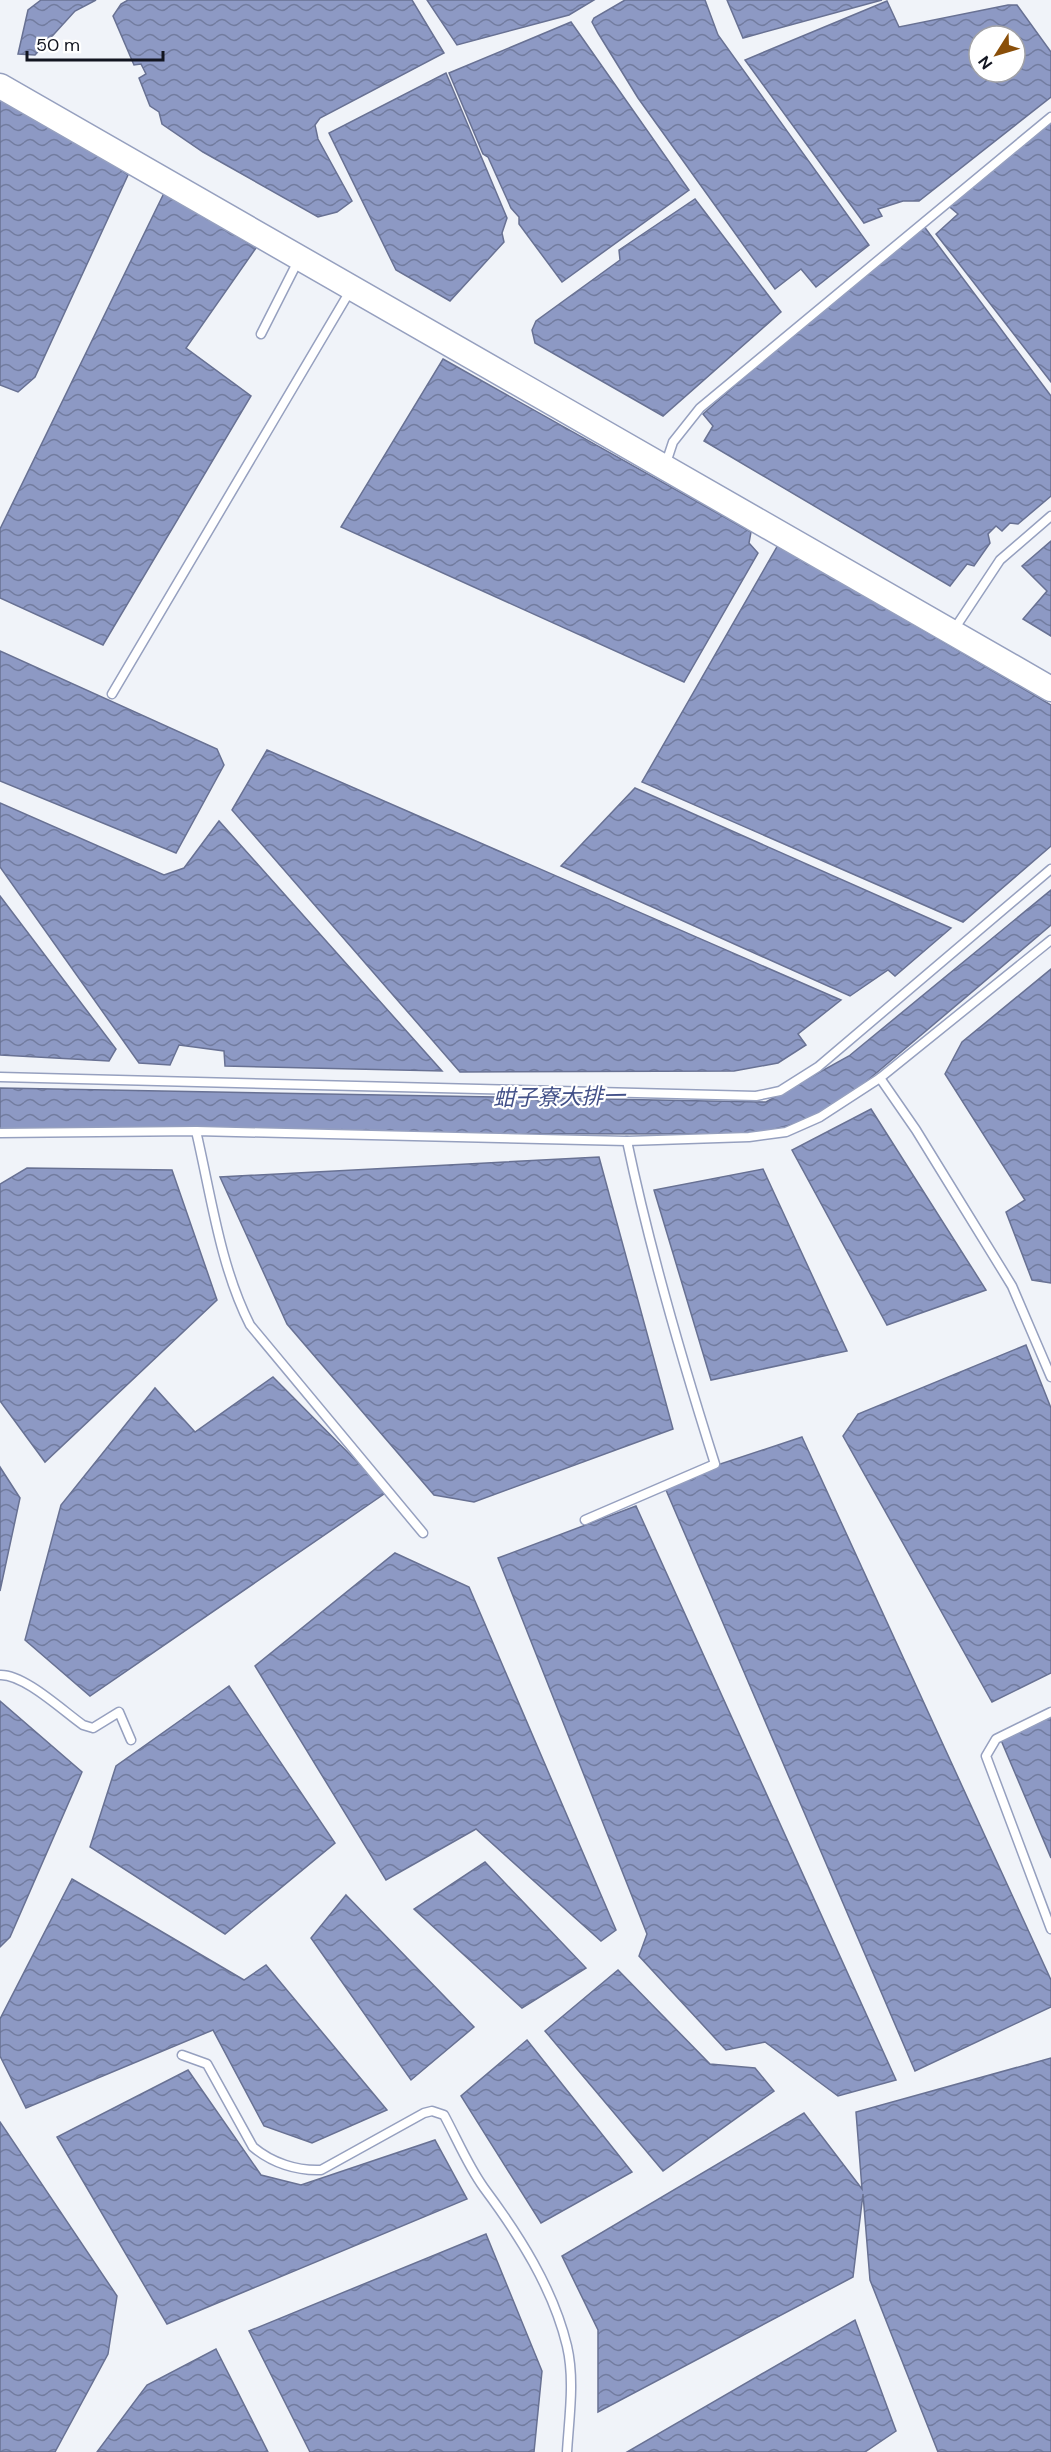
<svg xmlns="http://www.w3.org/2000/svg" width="1051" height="2452" font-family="'DM Sans','Noto Sans TC',sans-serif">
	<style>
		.water { fill: url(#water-waves); stroke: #687193; stroke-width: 1.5; fill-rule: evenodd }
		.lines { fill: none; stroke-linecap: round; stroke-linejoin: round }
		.lane-casing { stroke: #96a0bf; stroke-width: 11 }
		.secondary-casing { stroke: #96a0bf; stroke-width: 27 }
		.lane { stroke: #fff; stroke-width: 8 }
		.secondary { stroke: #fff; stroke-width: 24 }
		.labels { text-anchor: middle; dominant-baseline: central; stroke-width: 4.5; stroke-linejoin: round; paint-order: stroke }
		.water-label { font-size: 22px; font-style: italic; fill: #425088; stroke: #fff }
	</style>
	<defs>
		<pattern id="water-waves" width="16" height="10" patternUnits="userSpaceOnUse" patternTransform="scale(1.5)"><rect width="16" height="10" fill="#8d99c4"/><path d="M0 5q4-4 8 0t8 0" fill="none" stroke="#727c9f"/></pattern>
	</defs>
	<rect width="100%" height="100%" fill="#f0f3f9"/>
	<g class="water">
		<polygon points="41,0 96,0 75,11 35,55 18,54 28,10"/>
		<polygon points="128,0 412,0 444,53 320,118 315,125 318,139 352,201 337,212 318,217 203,152 162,124 159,112 150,106 139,78 146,74 141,64 134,65 113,16 121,4"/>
		<polygon points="427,0 594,0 569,15 457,45"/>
		<polygon points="625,0 705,0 718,35 869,245 816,287 801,269 775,289 638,98 598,33 592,22 594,18"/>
		<polygon points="727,0 882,0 743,38"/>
		<path d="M887,1L899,27L1008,5H1017L1051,52V97L919,201H903L878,209L882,216L864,223L745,60ZM979,36H1015V72H979Z"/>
		<polygon points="571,22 689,190 562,282 519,224 519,217 511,208 488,157 483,154 449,73"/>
		<polygon points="446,73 507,218 502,233 504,242 450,301 396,270 329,133"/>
		<polygon points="0,87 128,175 35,377 18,392 0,385"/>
		<polygon points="1051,118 1051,382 936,234 958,214 945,203"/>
		<polygon points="165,191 256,248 186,348 251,396 103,645 0,598 0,529"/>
		<polygon points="695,199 781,312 663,416 535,343 532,330 536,321 620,260 619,250"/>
		<polygon points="920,221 1051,396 1051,496 1018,524 1010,523 1002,531 996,526 988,534 990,543 974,566 967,564 950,586 704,441 713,426 703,414"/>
		<polygon points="443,359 751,532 749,543 758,553 684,682 341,527"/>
		<polygon points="1051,541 1051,636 1023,619 1047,591 1022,566"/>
		<polygon points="778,545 1051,705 1051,846 963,922 642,782"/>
		<polygon points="0,651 217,749 224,765 176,853 0,781"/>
		<polygon points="267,750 841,1000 798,1034 806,1045 778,1063 734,1071 460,1072 232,810"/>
		<polygon points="635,788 951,928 895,976 888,970 850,996 561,866"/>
		<polygon points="0,803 164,875 184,868 219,821 442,1071 225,1066 224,1051 179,1045 170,1065 139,1063 0,867"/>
		<polygon points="1051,890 1051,925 861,1086 809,1120 755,1134 0,1133 0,1088 766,1102 849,1056"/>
		<polygon points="0,896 116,1049 109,1061 0,1055"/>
		<polygon points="1051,969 1051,1283 1032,1280 1006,1212 1025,1200 945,1074 962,1042"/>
		<polygon points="871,1109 986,1290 887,1325 792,1150"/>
		<polygon points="599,1157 673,1429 474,1502 434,1495 287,1324 220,1177"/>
		<polygon points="27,1168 172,1170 217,1300 45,1462 0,1401 0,1184"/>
		<polygon points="763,1169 847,1351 711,1380 654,1190"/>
		<polygon points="1026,1345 1051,1408 1051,1673 992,1702 843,1436 858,1414"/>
		<polygon points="273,1377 387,1492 90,1696 25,1640 61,1505 155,1388 195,1432"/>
		<polygon points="802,1437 1051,1980 1051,2007 915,2071 663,1483"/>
		<polygon points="0,1467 20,1498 0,1591"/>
		<polygon points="636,1506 896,2080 838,2096 765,2042 726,2050 639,1956 647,1934 498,1558"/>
		<polygon points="395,1553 469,1587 616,1930 601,1941 476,1829 386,1880 255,1666"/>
		<polygon points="229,1686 335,1843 225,1934 90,1847 116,1766"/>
		<polygon points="0,1701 82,1772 10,1937 0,1947"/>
		<polygon points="1051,1716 1051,1858 1001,1740"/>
		<polygon points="485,1862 586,1968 522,2008 414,1909"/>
		<polygon points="72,1879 244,1980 266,1965 387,2110 312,2143 264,2126 213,2030 26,2108 0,2056 0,2019"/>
		<polygon points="346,1895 474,2027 411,2080 311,1938"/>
		<polygon points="618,1970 710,2064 755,2068 774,2091 663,2171 545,2031"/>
		<polygon points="527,2040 632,2172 541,2223 461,2096"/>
		<polygon points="1051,2058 1051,2452 938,2452 870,2280 863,2194 853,2277 598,2412 598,2330 562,2256 804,2113 862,2189 856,2112"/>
		<polygon points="188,2070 261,2175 301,2185 435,2140 467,2199 167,2324 57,2137"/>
		<polygon points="0,2122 117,2296 108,2354 55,2452 0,2452"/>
		<polygon points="486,2234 542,2371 534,2452 310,2452 249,2331"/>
		<polygon points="855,2320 896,2431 865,2452 627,2452"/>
		<polygon points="216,2349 268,2452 97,2452 147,2385"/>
	</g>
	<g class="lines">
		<defs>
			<g id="lane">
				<polyline points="261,334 298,261"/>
				<polyline points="665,466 673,442 700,408 1051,117"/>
				<polyline points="953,631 1000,560 1051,516"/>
				<polyline points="112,694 350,291"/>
				<polyline points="0,1077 756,1096 780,1091 818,1067 1051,869"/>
				<polyline points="880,1078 916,1130 1012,1286 1051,1377"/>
				<path d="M196,1131C211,1195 220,1266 250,1325L423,1533"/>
				<polyline points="0,1133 196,1131 627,1141 749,1137 786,1132 820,1117 880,1078 1051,940"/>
				<path d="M585,1520L715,1464C681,1357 650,1251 627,1141"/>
				<path d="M0,1675C24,1674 63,1711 83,1725L93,1728L119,1712L131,1740"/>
				<polyline points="1051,1712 996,1739 986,1756 1051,1929"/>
				<path d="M182,2055L207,2064L253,2147C272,2163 297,2171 321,2170L424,2113L432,2111L444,2115C457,2139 468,2166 484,2188C519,2235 553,2288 567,2346C575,2380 569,2418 567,2452"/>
			</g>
			<polyline id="secondary" points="0,86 1051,689"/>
		</defs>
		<use href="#lane" class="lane-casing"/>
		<use href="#secondary" class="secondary-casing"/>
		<use href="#lane" class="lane"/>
		<use href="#secondary" class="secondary"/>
	</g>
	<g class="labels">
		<g class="water-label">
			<text transform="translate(559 1097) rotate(-1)">蚶子寮大排一</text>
		</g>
	</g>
	<g transform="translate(997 54) rotate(233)"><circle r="28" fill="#ffffff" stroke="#a0a1a6" stroke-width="1.5"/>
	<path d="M0-4.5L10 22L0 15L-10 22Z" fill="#8a4f09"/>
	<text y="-9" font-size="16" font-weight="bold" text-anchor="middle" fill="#121520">N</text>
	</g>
	<path d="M27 51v9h136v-9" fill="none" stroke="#121520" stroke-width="3"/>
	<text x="36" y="51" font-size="18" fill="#121520" stroke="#ffffff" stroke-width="4.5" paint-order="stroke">50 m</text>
</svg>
